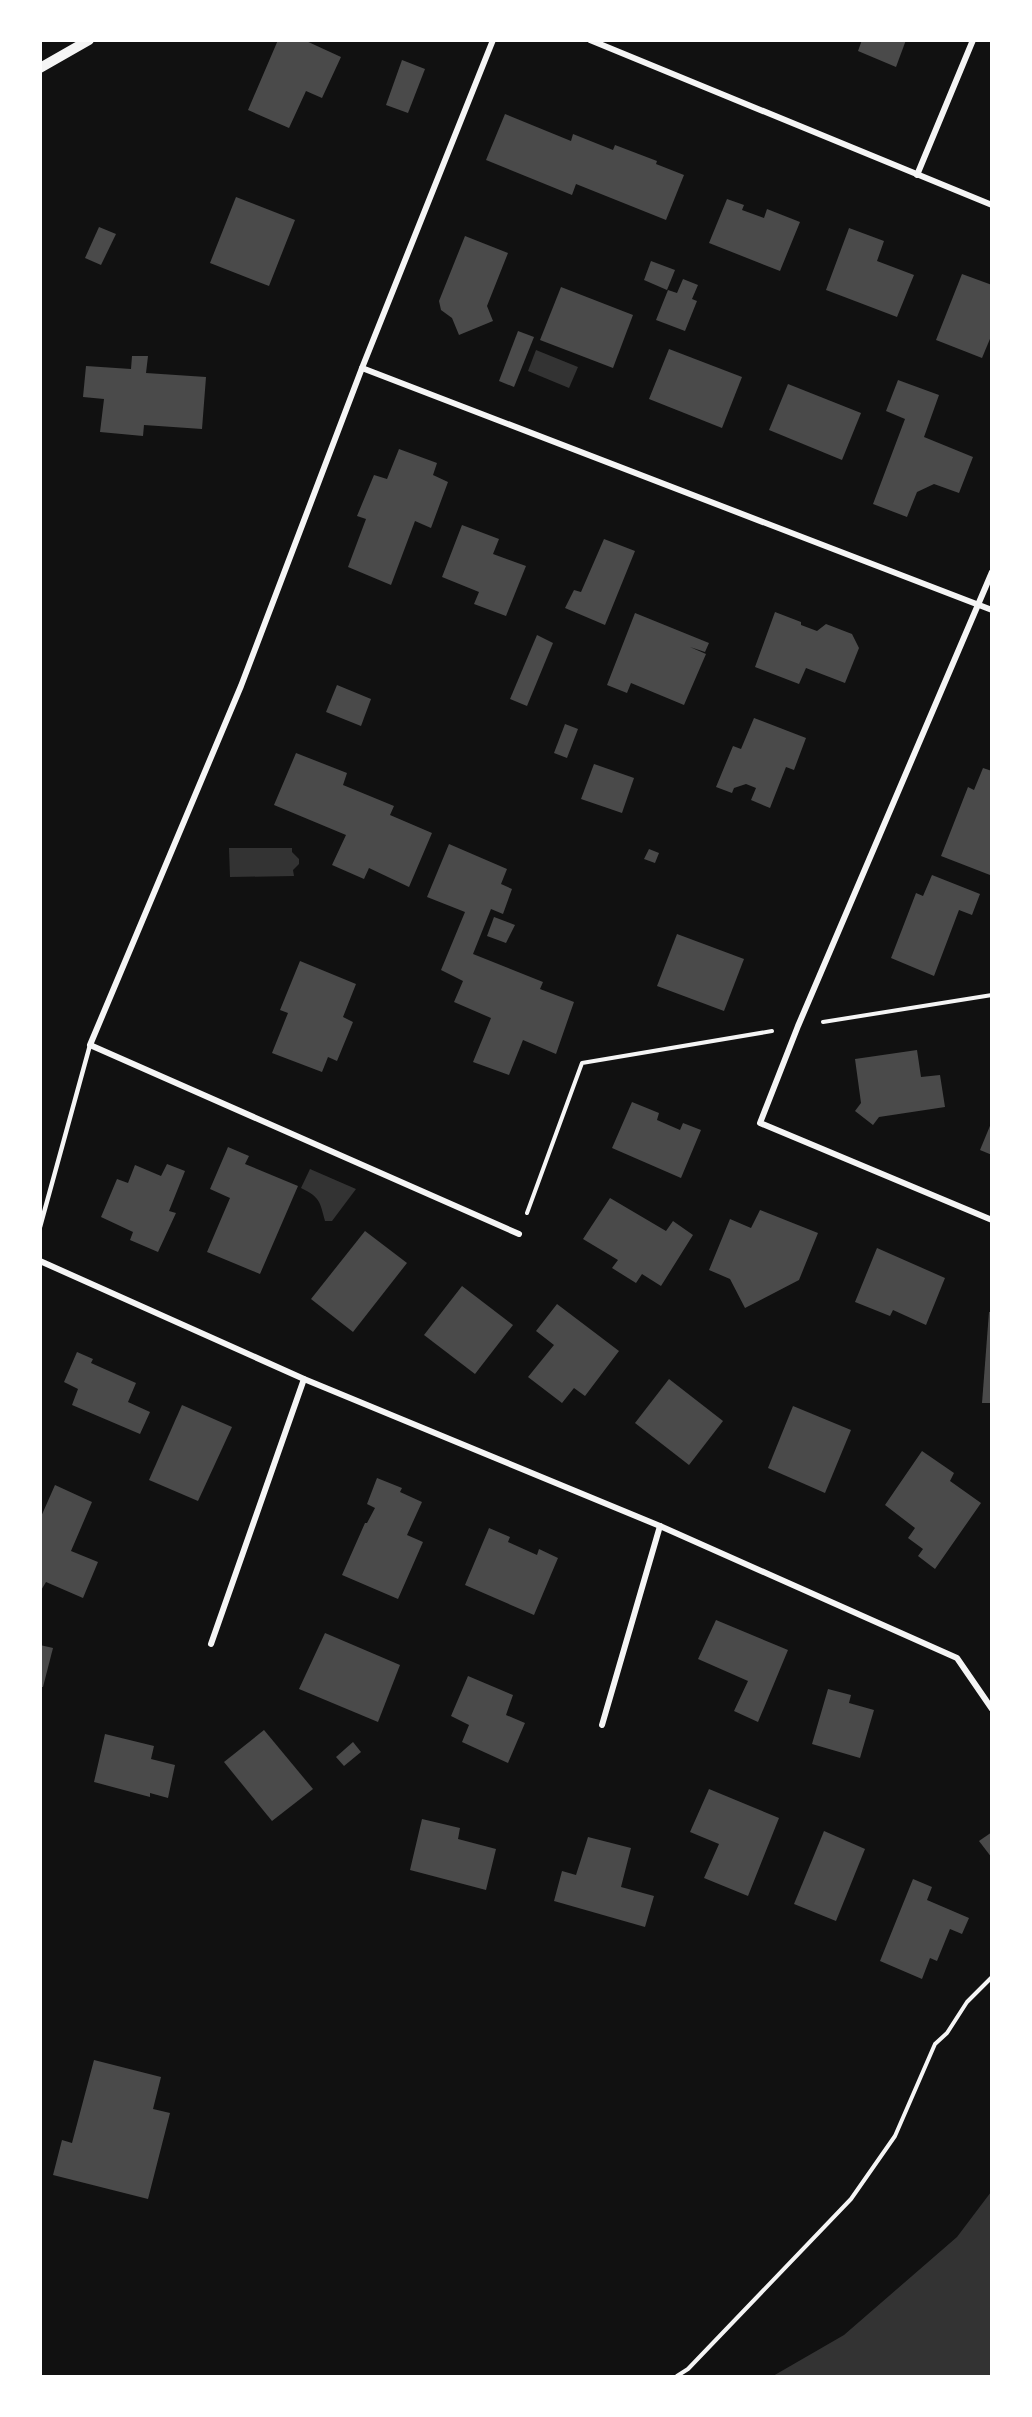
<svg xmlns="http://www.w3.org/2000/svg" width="1032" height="2417" font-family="Bitter,serif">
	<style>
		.water { fill: #333 }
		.building { fill: #4a4a4a }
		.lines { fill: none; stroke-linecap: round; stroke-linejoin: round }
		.path { stroke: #f5f5f5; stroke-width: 4 }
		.service { stroke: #f5f5f5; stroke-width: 4.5 }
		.minor { stroke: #f5f5f5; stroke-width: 6 }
		.tertiary { stroke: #f5f5f5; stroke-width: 10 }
	</style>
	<rect width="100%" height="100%" fill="#111"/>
	<g class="water">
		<polygon points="536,350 578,367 569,388 528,371"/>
		<polygon points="229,848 292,848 292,852 299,859 299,864 293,870 294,876 230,877"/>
		<path d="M310,1169L356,1189L332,1221H325C320,1202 320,1197 301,1188Z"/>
		<polygon points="991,2192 991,2376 773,2376 844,2335 957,2237"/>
	</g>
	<g class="building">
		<polygon points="278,40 304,40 341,57 322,98 306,91 289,128 248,110"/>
		<polygon points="862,40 906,40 896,67 858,51"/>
		<polygon points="402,60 425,69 408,113 386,105"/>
		<polygon points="505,114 571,141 573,134 613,150 615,145 657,161 656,164 684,175 666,220 576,184 572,195 486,160"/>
		<polygon points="236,197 295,220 269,286 210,263"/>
		<polygon points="727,199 744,205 742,210 764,218 767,209 800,222 780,271 709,243"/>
		<polygon points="99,227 116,234 101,265 85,258"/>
		<polygon points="849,228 884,241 877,261 914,275 897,317 826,290"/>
		<polygon points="465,236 508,253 487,306 493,321 459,335 452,318 441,310 439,301"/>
		<polygon points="651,261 675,270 667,290 644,280"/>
		<polygon points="962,274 992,285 992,334 982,358 936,340"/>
		<polygon points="683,279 698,285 692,299 697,301 685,331 656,320 668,290 677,293"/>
		<polygon points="561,287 633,315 613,368 540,340"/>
		<polygon points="518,331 534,337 514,387 499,381"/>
		<polygon points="669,349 742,377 722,428 649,399"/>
		<polygon points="132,356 148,356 146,373 206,377 202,429 144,425 143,436 100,432 104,399 83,397 86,366 131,369"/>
		<polygon points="898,380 939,395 924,437 973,457 959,493 934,484 917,492 907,517 873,504 905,419 886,411"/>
		<polygon points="788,384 861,413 842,460 769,430"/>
		<polygon points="399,449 437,463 433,475 448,482 431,528 415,521 391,585 348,567 366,519 357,516 374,475 387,479"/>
		<polygon points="462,525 499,539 493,554 526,566 506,616 474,604 479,592 442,577"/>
		<polygon points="604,539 635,551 605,625 565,608 574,590 581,592"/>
		<polygon points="775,612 801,622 801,625 817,631 826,624 852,634 859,648 845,683 806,668 799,684 755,667"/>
		<polygon points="635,613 709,643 705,652 690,647 706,654 684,705 631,683 627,693 607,685"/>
		<polygon points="537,635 553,643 527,706 510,699"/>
		<polygon points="337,685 371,699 361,726 326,712"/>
		<polygon points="754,718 806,738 794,770 786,767 770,808 751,800 756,788 746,784 734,788 732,793 716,787 733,746 741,749"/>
		<polygon points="565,724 578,729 567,758 554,753"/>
		<polygon points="296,753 347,773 343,785 394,806 390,815 432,833 409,887 369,868 364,879 332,865 346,835 274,805"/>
		<polygon points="594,764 634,778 622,813 581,799"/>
		<polygon points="983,768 992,771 990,875 941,856 968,787 974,790"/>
		<polygon points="449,844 507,869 501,884 512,889 503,914 491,909 473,954 543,982 540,989 574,1002 556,1054 523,1040 509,1075 473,1062 491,1018 454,1002 463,981 441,970 465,912 427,897"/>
		<polygon points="649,849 659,853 655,863 644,859"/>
		<polygon points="932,875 980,894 972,915 959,910 934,976 891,958 916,893 923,896"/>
		<polygon points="494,917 515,925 506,943 487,936"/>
		<polygon points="677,934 744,959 724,1011 657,986"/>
		<polygon points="300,961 356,984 343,1017 353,1022 337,1061 328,1057 322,1072 272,1053 288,1013 280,1010"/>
		<polygon points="917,1050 921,1077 940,1075 945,1107 879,1117 873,1125 855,1111 861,1103 855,1059"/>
		<polygon points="632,1102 659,1113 657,1120 680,1130 683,1123 701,1130 681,1178 612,1148"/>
		<polygon points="992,1121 992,1155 980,1150"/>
		<polygon points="228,1147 249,1156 245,1164 298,1186 260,1274 207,1252 230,1198 210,1189"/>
		<polygon points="167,1164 185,1171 169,1211 176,1213 158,1252 130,1240 133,1232 101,1217 117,1179 128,1183 135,1165 161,1176"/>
		<polygon points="610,1198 666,1231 673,1221 693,1235 661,1286 642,1274 636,1283 612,1268 618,1260 583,1239"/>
		<polygon points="760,1210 818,1233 799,1280 745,1308 730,1279 709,1270 730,1219 751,1228"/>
		<polygon points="365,1231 407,1263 353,1332 311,1299"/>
		<polygon points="877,1248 945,1278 926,1325 893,1310 890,1316 855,1302"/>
		<polygon points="462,1286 513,1325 475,1374 424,1335"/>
		<polygon points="557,1304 619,1351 585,1396 574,1388 562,1403 528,1377 554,1345 536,1331"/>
		<polygon points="989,1312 992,1312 992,1403 982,1403"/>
		<polygon points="77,1352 93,1359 91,1363 136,1383 128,1402 150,1412 140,1434 72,1405 78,1389 64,1382"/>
		<polygon points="669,1379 723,1421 689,1465 635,1423"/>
		<polygon points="182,1405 232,1427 198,1501 149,1480"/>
		<polygon points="793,1406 851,1430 825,1493 768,1468"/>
		<polygon points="922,1451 954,1473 950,1481 981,1503 935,1569 918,1556 923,1549 908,1538 915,1528 885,1505"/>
		<polygon points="377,1478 402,1488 400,1492 422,1502 407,1535 423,1542 398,1599 342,1575 365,1523 367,1523 375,1508 367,1504"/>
		<polygon points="55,1485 92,1502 71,1551 98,1562 83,1598 46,1582 40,1592 40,1519"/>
		<polygon points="489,1528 510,1537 508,1542 537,1555 539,1549 558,1558 534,1615 465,1585"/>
		<polygon points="716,1620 788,1650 758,1722 734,1711 748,1681 698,1659"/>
		<polygon points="325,1633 400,1665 378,1722 299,1689"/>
		<polygon points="40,1645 53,1648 43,1687 40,1687"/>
		<polygon points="468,1676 513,1695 506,1715 525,1723 508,1763 462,1742 469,1725 451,1716"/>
		<polygon points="828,1689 851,1695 849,1703 874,1710 860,1758 812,1744"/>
		<polygon points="264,1730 313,1789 272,1821 224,1762"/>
		<polygon points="105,1734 154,1746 151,1759 175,1765 168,1798 150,1793 150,1797 94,1782"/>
		<polygon points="353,1742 361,1752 344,1766 336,1757"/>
		<polygon points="709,1789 779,1818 748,1896 704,1878 719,1844 690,1832"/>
		<polygon points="422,1819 460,1828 458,1839 496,1849 486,1890 410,1870"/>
		<polygon points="824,1831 865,1849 836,1921 794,1904"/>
		<polygon points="992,1832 992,1858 979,1841"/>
		<polygon points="588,1837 631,1848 621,1887 654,1896 645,1927 554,1901 562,1871 576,1875"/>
		<polygon points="913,1879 932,1887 927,1900 969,1918 962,1934 950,1929 937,1961 930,1958 922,1979 880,1961"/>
		<polygon points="94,2060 161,2077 153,2109 170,2113 148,2199 53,2175 62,2140 72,2143"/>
	</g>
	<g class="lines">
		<g class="path">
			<polyline points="823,1022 992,995"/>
			<polyline points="527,1213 582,1063 772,1031"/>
			<polyline points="677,2376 688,2369 851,2199 895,2136 935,2044 947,2033 967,2002 992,1977"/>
		</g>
		<polyline class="service" points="40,1227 90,1045"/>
		<g class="minor">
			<polyline points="493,40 362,368 241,686 90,1045 519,1234"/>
			<polyline points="590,40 992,205"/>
			<polyline points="917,175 973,40"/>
			<polyline points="362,368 992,610"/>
			<polyline points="992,572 798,1026 760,1123 992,1220"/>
			<polyline points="40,1261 304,1379 660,1526 957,1658 992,1709"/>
			<polyline points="211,1644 304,1379"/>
			<polyline points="602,1725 660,1526"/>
		</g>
		<polyline class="tertiary" points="40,68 89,40"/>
	</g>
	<rect width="1032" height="2417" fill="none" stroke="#ffffff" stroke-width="84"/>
</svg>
